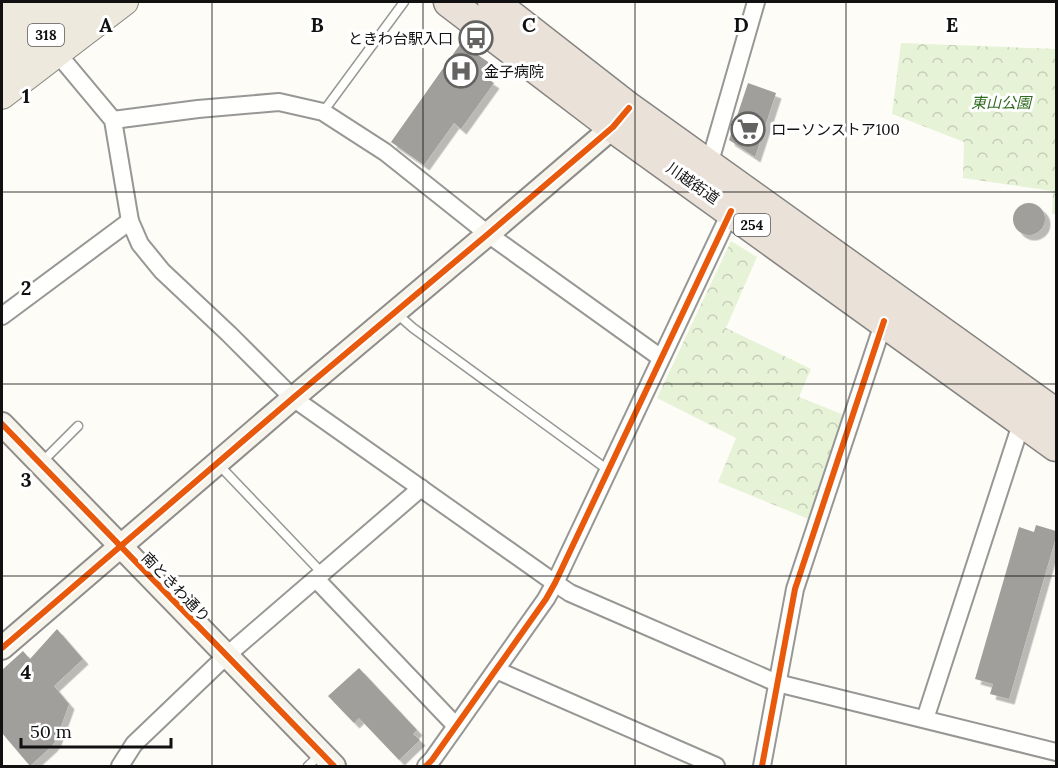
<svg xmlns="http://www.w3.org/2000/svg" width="1058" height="768" font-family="Lora,'Noto Sans JP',serif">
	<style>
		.park { fill: url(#park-crowns) }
		.building { fill: #a19f9c; filter: url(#shadow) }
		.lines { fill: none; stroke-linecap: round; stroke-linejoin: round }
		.lane-casing { stroke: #979795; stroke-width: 11 }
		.street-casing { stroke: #979795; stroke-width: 20 }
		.secondary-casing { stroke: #8e8d8b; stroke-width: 26 }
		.primary-casing { stroke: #858482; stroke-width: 28 }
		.highway-casing { stroke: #858482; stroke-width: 33 }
		.lane { stroke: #fffffe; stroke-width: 8 }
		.street { stroke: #fffffe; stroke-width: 16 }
		.secondary { stroke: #f6f4eb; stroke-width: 22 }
		.primary { stroke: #ede9dc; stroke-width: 26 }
		.highway { stroke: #eae1d8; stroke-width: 30 }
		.cycleway-casing { stroke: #fff; stroke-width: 10 }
		.cycleway { stroke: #e8590c; stroke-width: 6 }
		.grid { fill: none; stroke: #111; stroke-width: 1.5; stroke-opacity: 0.55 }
		.labels { text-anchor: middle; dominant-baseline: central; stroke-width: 6; stroke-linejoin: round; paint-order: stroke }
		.shield { fill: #fff; stroke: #585858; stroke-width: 1.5 }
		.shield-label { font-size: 14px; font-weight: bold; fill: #111 }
		.poi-label { font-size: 15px; fill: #111; stroke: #fff; text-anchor: start }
		.park-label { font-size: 15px; font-style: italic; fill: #2f6b1f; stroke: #fff }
		.street-label { font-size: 15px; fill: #111; stroke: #fff }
		.grid-label { font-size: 20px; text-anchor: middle; font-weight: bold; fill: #111; stroke: #fff; stroke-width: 6; stroke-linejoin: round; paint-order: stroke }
	</style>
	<defs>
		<pattern id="park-crowns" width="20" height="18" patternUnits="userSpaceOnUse" patternTransform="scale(1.5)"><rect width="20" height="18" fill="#e7f3d7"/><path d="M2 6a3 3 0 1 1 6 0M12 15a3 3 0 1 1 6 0" fill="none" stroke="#c5cfb8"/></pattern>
		<filter id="shadow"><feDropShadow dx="5.5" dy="5.5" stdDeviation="0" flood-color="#0004"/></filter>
	</defs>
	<rect width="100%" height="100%" fill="#fdfcf7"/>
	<g class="park">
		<polygon points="901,43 1056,49 1056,214 1052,214 1053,191 963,178 964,142 892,114"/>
		<polygon points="731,241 757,257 726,328 811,369 799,397 844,415 811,520 718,482 736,438 657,398"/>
	</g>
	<g class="building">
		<polygon points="461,43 491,64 482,75 494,83 461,129 454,123 424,165 391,142"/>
		<polygon points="748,83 776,93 755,157 729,140"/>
		<circle cx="1029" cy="219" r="16"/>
		<polygon points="1036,525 1056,531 1056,537 1009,699 990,694 993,684 975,679 1019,527 1034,532"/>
		<polygon points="57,629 83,659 54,686 69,704 56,740 52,746 30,766 2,733 2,670 23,651 30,659"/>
		<polygon points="359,668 417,730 413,734 420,740 399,760 359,718 354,723 328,696"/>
	</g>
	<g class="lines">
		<defs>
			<g id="lane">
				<polyline points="323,112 404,2"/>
				<polyline points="397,314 413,328 608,470"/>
				<polyline points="42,462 78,426"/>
				<polyline points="219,465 322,573"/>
				<polyline points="308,766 321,754"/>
			</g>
			<g id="street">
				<polyline points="57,53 113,120 130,221 140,244 162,271 229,334 293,398 555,583 570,593 777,683 1056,752"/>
				<polyline points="113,120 198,109 279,102 323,112 385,152 488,234 661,358"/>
				<polyline points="709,165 756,2"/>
				<polyline points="2,316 130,221"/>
				<polyline points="316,579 456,726"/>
				<polyline points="496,670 716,766"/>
				<polyline points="925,719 1022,421"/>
				<polyline points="120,766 134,744 226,656 421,488"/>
				<polyline points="426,766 432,760 546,599 555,583 731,211"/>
				<polyline points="762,766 795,589 884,321"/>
			</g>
			<g id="secondary">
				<polyline points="2,424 334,766"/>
				<polyline points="2,648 293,398 488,234 613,127 622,116"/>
			</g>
			<g id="primary">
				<polyline points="2,18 23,2"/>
				<polyline points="2,44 58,2"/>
				<polyline points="2,69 91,2"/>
				<polyline points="2,96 125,2"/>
			</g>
			<g id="highway">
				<polyline points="449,2 613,127 1056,446"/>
				<polyline points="493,2 629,108 1056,414"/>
			</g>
		</defs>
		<use href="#lane" class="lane-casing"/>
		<use href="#street" class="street-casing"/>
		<use href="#secondary" class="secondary-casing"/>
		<use href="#primary" class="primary-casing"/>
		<use href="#highway" class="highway-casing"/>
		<use href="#lane" class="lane"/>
		<use href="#street" class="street"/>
		<use href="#secondary" class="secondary"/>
		<use href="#primary" class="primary"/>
		<use href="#highway" class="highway"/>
		<defs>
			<g id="cycleway">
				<polyline points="2,424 334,766"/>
				<polyline points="2,648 293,398 488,234 613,127 629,108"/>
				<polyline points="426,766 432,760 546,599 555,583 731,211"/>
				<polyline points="762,766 795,589 884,321"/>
			</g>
		</defs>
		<use href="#cycleway" class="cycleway-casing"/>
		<use href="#cycleway" class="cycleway"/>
	</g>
	<path class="grid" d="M212,2V766M423,2V766M635,2V766M846,2V766M2,192H1056M2,384H1056M2,576H1056"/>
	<defs>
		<symbol id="bus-ring" viewBox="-11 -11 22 22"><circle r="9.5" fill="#fff" stroke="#646362" stroke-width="1.5"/><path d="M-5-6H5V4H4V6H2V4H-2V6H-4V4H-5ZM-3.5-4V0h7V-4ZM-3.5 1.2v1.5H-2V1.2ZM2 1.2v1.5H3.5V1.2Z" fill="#646362"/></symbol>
		<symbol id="hospital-ring" viewBox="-11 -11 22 22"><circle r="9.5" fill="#fff" stroke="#646362" stroke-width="1.5"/><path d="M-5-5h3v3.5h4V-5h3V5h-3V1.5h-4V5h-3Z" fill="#646362"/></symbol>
		<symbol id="supermarket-ring" viewBox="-11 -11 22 22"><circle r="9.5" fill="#fff" stroke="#646362" stroke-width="1.5"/><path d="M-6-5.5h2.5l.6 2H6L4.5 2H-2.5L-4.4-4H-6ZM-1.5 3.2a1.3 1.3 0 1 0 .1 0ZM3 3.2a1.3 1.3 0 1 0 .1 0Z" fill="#646362"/></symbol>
	</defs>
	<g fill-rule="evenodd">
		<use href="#bus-ring" x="457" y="19" width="38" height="38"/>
		<use href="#hospital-ring" x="442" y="52" width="38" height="38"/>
		<use href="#supermarket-ring" x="729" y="110" width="38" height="38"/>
	</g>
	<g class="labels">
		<g class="shield">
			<rect x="28" y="24" width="36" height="22" rx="4.5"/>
			<rect x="734" y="214" width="36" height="22" rx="4.5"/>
		</g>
		<g class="shield-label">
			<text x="46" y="35">318</text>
			<text x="752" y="225">254</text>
		</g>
		<g class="poi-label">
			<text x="453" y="38" text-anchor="end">ときわ台駅入口</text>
			<text x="484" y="71">金子病院</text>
			<text x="771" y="129">ローソンストア100</text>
		</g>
		<g class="park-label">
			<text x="1001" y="102">東山公園</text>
		</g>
		<g class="street-label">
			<text transform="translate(693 183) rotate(35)">川越街道</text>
			<text transform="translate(176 587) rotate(46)">南ときわ通り</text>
		</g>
	</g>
	<g class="grid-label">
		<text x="106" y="32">A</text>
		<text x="317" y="32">B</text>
		<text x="529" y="32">C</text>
		<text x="741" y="32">D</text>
		<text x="952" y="32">E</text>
		<text x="26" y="103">1</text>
		<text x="26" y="295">2</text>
		<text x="26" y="487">3</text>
		<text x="26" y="679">4</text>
	</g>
	<rect width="1058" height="768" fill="none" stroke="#111111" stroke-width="6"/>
	<path d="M21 738v9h150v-9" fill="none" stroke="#111111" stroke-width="3"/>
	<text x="30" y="738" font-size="18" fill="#111111" stroke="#ffffff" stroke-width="4.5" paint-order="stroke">50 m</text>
</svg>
